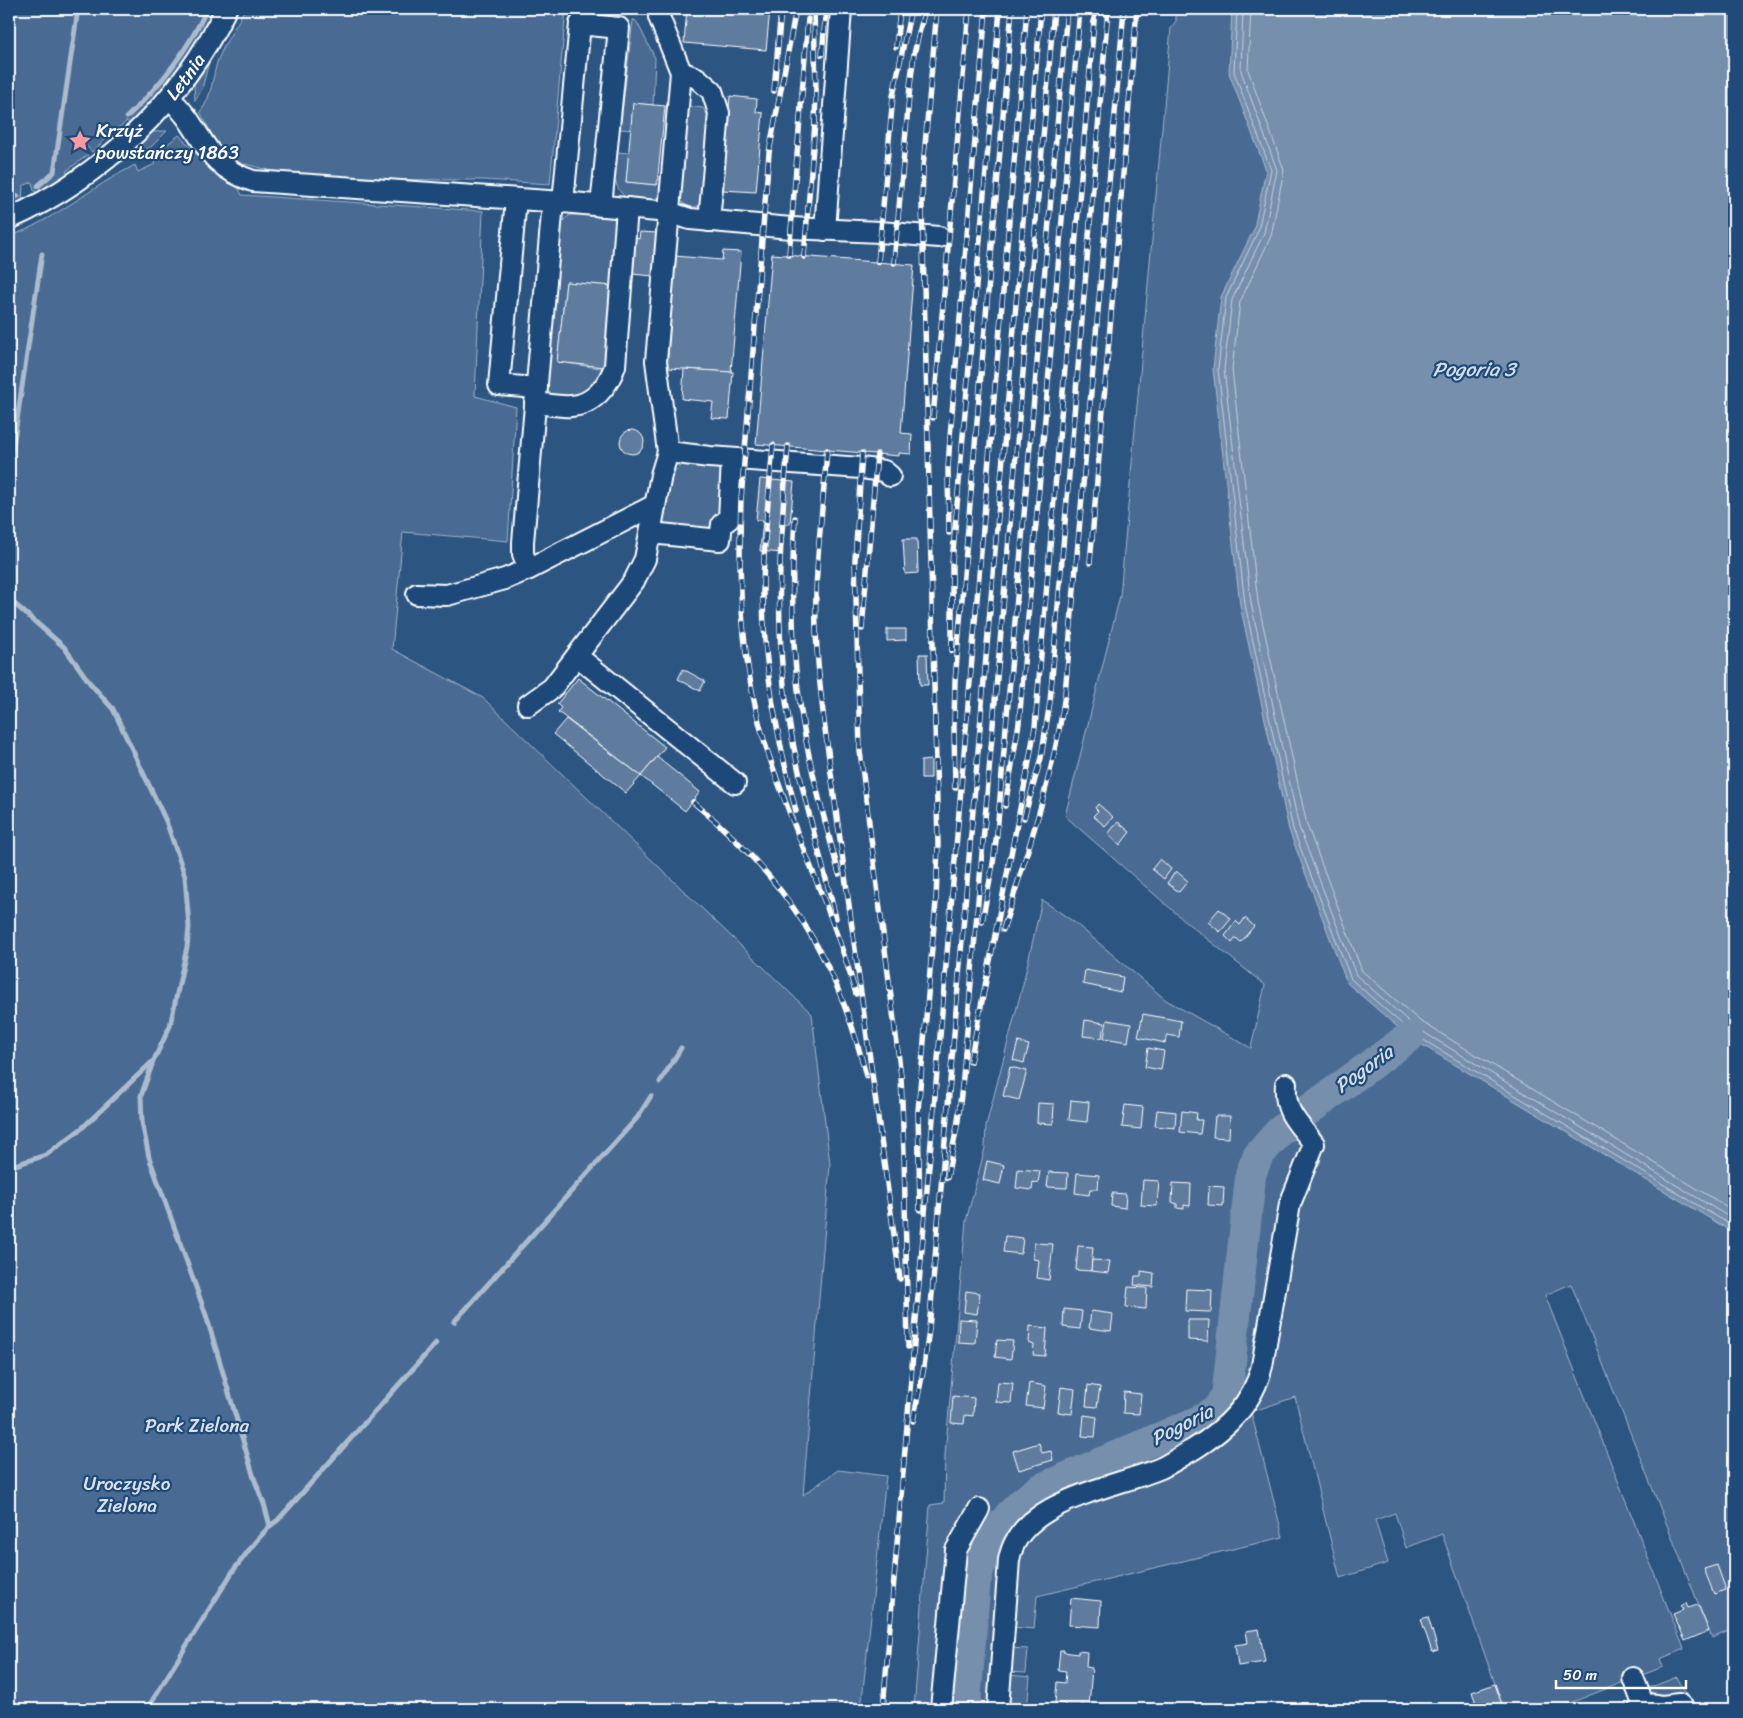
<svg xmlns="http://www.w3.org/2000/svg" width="1743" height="1718" font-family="Sriracha,sans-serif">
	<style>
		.green { fill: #486b92; stroke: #a4b5c8 }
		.water { fill: #748fad; stroke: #acbcce }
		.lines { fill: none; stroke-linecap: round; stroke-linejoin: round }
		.shore { stroke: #c7d2de; stroke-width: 1 }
		.stream { stroke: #acbcce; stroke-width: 5 }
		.river { stroke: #748fad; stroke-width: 31 }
		.building { fill: #5e7c9f; stroke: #fff }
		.minor-casing { stroke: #fff; stroke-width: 24 }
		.minor { stroke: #1f4a7a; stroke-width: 20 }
		.rail-casing { stroke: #fff; stroke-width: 5.5 }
		.rail { stroke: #1f4a7a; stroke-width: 4; stroke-dasharray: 11; stroke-linecap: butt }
		.labels { text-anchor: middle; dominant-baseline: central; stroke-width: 4.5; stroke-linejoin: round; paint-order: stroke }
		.street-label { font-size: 19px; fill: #fff; stroke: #1f4a7a }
		.poi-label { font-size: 19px; fill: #fff; stroke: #1f4a7a; text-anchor: start }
		.park-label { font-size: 19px; fill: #dae1e9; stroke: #1f4a7a }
		.water-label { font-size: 20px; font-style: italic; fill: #d5dde6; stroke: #1f4a7a }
	</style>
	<rect width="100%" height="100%" fill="#2c5582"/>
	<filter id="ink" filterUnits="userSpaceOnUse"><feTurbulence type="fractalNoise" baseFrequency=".02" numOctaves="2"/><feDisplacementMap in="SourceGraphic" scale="10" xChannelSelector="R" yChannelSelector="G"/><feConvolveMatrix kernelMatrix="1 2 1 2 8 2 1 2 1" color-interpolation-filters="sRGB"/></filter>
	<g filter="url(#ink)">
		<g class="green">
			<polygon points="9,9 216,9 205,31 169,84 131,124 127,121 120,127 119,127 92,152 79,138 76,141 88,155 66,171 69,176 39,194 34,191 32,182 23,186 22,203 9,209"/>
			<path d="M245,9H566L550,184L484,180L303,179L245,164L241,167C219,154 212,133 200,112C213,97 212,74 219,57C226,40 237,25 245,9Z"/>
			<path d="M1176,9H1734V1629L1712,1638L1571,1284L1545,1295L1684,1649L1660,1659L1663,1667L1554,1709H1504L1442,1534L1406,1548L1395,1513L1375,1520L1388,1563L1340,1578L1295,1397L1251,1412L1283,1537L1037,1596L1034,1629L1012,1627C1013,1609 1013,1561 1019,1547C1029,1527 1054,1515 1073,1507C1147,1475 1246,1459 1270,1369L1298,1204L1308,1180L1321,1161L1303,1151L1283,1200L1255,1368C1244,1405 1220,1423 1189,1443C1179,1450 1169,1458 1157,1463C1111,1480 1046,1488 1014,1529C1008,1537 1004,1547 1002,1557L990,1709H914L930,1505L944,1503L945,1454L966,1221L985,1148L986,1126L1023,984L1042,900L1074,922L1166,1000L1251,1048L1265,985L1186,922L1065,816L1120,596L1171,28L1176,21Z"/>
			<polygon points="633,20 635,20 638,24 655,58 653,105 633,103 631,130 620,129"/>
			<polygon points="211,54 202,89 195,101 194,82"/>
			<path d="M694,107L703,108L709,117L702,199L697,207C689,207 684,206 680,199L686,114L690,108Z"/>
			<polygon points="162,131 167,131 151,147 108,169 148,133"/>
			<path d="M179,135L211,170L237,185L242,195L483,211L475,396L516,407L508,541L403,532L392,649L483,698L812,1014L830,1164L803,1495L838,1470L886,1476L861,1709H9V237C56,219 91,187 135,165L138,172L155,164L151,157Z"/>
			<path d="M617,152L629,153L626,182L657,185L659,176H665L664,190C661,193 657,198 652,201C635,209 616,195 615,177C614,169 617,160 617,152Z"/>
			<path d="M571,215C585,215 608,211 620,220L613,286L566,282L557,362L607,369L582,399H547L559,234C561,224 562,219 571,215Z"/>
			<path d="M687,462L725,468L727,476L717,529L665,528C660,514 666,480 677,469C679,466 683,464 687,462Z"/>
			<polygon points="1010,1648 1028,1649 1026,1673 1008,1672"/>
			<polygon points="1008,1675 1030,1677 1027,1709 1005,1709"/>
			<path d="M1677,1677L1686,1694C1672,1699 1657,1699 1646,1689Z"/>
		</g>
		<polygon class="water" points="1232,9 1734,9 1734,1233 1409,1037 1347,983 1289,830 1240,605 1213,369 1221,297 1254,229 1266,170 1229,73"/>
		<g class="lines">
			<g class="shore">
				<polyline points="1237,9 1234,72 1271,170 1258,231 1226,298 1218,369 1245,604 1293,829 1351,979 1412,1033 1734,1227"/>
				<polyline points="1243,9 1241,71 1277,170 1264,233 1232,300 1224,369 1251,603 1299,827 1356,975 1415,1027 1734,1220"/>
				<polyline points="1251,9 1248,70 1284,170 1271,236 1240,302 1232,369 1258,602 1307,825 1362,971 1420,1021 1734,1211"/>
			</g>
			<g class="stream">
				<path d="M127,117C161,85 188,50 207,9"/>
				<polyline points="38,186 54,172 78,9"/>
				<polyline points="9,200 18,196"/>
				<polyline points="9,473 42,254"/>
				<polyline points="9,599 64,647 90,683 113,709 166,821 185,876 189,927 187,947 170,1026 153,1062 141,1096 142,1122 149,1157 206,1315 254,1478 264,1504 270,1526 256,1541 233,1571 147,1709"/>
				<polyline points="660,1082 681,1048"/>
				<polyline points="9,1167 46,1155 81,1129 152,1062"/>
				<polyline points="454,1322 637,1118 651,1096"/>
				<polyline points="270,1526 278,1520 436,1343"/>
			</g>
			<path class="river" d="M965,1709L975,1583C985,1542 1006,1512 1040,1489L1203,1419L1218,1409L1227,1394L1251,1173L1258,1156L1280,1131L1409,1037"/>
		</g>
		<g class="building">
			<polygon points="687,9 770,9 766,50 684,43"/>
			<polygon points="730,96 757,99 756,112 763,113 756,192 722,190"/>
			<polygon points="633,103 665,106 657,185 626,182"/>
			<polygon points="640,232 657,233 653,276 632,274 635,238 639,239"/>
			<polygon points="723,251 741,252 731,372 667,368 675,256 722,260"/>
			<polygon points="772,254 914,265 901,433 912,434 911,454 899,453 899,456 756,444"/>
			<polygon points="566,282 613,286 604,367 557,362"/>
			<polygon points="684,369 733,372 729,419 711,418 713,402 682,399"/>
			<circle cx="632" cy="442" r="12"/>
			<polygon points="760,479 794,482 790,524 785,524 782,553 760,551 763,520 756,520"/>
			<polygon points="903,539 917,539 918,573 905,574"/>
			<polygon points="887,629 906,629 906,640 887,641"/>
			<polygon points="919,654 927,654 928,685 920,685"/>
			<polygon points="683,669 705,681 700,691 678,679"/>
			<polygon points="578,678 665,747 641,776 558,712 561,708 557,704"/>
			<polygon points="566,719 641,776 626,793 553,734"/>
			<polygon points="657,757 700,792 685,811 641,776"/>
			<polygon points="931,760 931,778 921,778 921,761"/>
			<polygon points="1098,804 1113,817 1105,826 1093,816 1098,811 1095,808"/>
			<polygon points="1118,822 1130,832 1120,845 1108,834"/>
			<polygon points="1160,859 1171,869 1164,879 1152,869"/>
			<polygon points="1176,871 1188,881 1179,892 1167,883"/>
			<polygon points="1219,909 1231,919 1220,932 1208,922"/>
			<polygon points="1245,918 1254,926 1241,942 1236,938 1232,943 1225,936 1236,921 1240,925"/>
			<polygon points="1085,970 1123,977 1121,992 1083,984"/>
			<polygon points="1143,1014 1181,1021 1179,1037 1167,1035 1165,1043 1138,1037"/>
			<polygon points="1085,1020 1104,1023 1102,1038 1083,1036"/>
			<polygon points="1107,1020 1131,1024 1128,1042 1104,1038"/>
			<polygon points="1018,1042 1029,1045 1024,1063 1013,1060"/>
			<polygon points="1148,1048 1164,1051 1161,1070 1145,1067"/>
			<polygon points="1010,1067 1027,1071 1019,1100 1003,1096"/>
			<polygon points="1071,1100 1089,1102 1087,1122 1069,1120"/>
			<polygon points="1038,1103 1054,1104 1053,1124 1037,1123"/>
			<polygon points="1125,1105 1143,1107 1141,1129 1122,1127"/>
			<polygon points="1157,1110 1176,1112 1175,1128 1155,1126"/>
			<polygon points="1182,1111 1197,1113 1196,1120 1202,1120 1200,1134 1180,1132"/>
			<polygon points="1215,1116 1230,1116 1229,1138 1213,1137"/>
			<polygon points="987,1161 1004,1165 1000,1184 983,1180"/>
			<polygon points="1018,1169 1040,1171 1038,1183 1033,1182 1032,1190 1016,1188"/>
			<polygon points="1049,1172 1068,1173 1067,1188 1047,1187"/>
			<polygon points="1077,1173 1099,1175 1098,1189 1090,1189 1089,1195 1075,1193"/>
			<polygon points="1143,1180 1159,1181 1157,1206 1141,1205"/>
			<polygon points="1173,1183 1191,1184 1190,1206 1184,1205 1184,1209 1177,1208 1177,1204 1172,1202"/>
			<polygon points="1209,1186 1224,1187 1223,1206 1208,1205"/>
			<polygon points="1112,1193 1126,1194 1125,1208 1111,1206"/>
			<polygon points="1005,1236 1023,1238 1021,1254 1003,1252"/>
			<polygon points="1034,1243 1053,1244 1049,1280 1037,1278 1039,1260 1033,1259"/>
			<polygon points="1078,1246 1093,1247 1091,1271 1076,1270"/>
			<polygon points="1092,1260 1110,1261 1108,1273 1091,1271"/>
			<polygon points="1141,1271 1154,1273 1153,1287 1134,1285 1135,1276 1141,1276"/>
			<polygon points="1128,1287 1147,1288 1146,1309 1126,1307"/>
			<polygon points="1186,1289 1212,1290 1211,1312 1185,1311"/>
			<polygon points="966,1291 980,1293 977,1314 964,1312"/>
			<polygon points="1064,1309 1082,1311 1080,1329 1063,1327"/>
			<polygon points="1091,1311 1113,1314 1111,1331 1089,1328"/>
			<polygon points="959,1319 977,1320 975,1343 958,1342"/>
			<polygon points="1188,1320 1209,1320 1208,1341 1188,1340"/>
			<polygon points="1030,1326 1047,1328 1045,1356 1033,1355 1034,1345 1029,1343"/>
			<polygon points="997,1340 1013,1341 1011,1359 995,1357"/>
			<polygon points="998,1382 1013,1383 1011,1403 996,1402"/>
			<polygon points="1029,1383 1046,1386 1043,1408 1026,1406"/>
			<polygon points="1088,1385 1100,1387 1097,1407 1086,1406"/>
			<polygon points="1061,1387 1075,1389 1072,1414 1058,1412"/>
			<polygon points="1124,1392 1141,1394 1139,1414 1123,1413"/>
			<polygon points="953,1396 974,1398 973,1416 965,1415 964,1424 951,1423"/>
			<polygon points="1084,1415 1097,1417 1095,1437 1082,1436"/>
			<polygon points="1039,1443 1042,1453 1051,1451 1053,1460 1019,1470 1013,1451"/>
			<polygon points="1717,1565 1726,1590 1714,1594 1704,1569"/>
			<polygon points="1071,1598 1101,1601 1100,1627 1069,1625"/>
			<polygon points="1686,1603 1688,1608 1698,1605 1709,1631 1685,1641 1673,1614 1683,1610 1681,1606"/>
			<polygon points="1428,1617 1438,1650 1432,1652 1421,1619"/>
			<polygon points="1259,1629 1265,1662 1238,1666 1235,1645 1248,1643 1246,1631"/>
			<polygon points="1060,1650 1064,1650 1063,1652 1078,1654 1078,1651 1087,1652 1086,1667 1092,1668 1089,1706 1081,1705 1081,1709 1065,1709 1065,1704 1055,1703 1057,1682 1065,1683 1066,1671 1058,1670"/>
			<polygon points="1495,1684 1503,1708 1478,1709 1472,1692"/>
		</g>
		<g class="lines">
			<defs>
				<g id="minor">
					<polyline points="660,9 659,17 681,72 656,361 668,452 710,457 861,468 884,471 890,476"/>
					<polyline points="681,72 697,78 712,91 719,113 709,221"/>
					<path d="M169,98C205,129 200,164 253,181L563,202L668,212L690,219L791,228L880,232L939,237"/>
					<polyline points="516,199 499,385 537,388"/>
					<polyline points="563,202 580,24 619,28 601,206"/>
					<path id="s1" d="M9,219C102,177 182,101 226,9"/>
					<polyline points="825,230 841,9"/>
					<path d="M535,403C547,404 559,407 571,406C593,405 608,386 615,366L627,208"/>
					<polyline points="651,533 720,540 722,524 729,519 732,459"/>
					<polyline points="529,569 523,554 523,542 553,202"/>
					<polyline points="417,594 447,595 505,579 529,569 655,505"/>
					<polyline points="577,656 735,783"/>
					<polyline points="528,705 552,688 634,581 645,559 661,475 668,452"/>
					<polyline points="1633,1678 1644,1706"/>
					<polyline points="1662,1706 1679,1704 1684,1709"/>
					<polyline points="941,1709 956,1550 979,1509"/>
					<path d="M998,1709L1009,1560C1019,1500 1115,1488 1161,1468C1173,1462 1183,1455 1194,1449C1226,1429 1253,1404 1262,1366L1290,1204L1314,1144C1298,1122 1284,1114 1286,1084"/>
					<path d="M1640,1709C1648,1703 1658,1703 1665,1709"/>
				</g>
			</defs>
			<use href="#minor" class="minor-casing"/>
			<use href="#minor" class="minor"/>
			<defs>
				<g id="rail">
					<path d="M796,9L769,153L741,500C738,581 741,662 764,740C790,826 832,907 856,994"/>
					<polyline points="896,47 900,9"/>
					<polyline points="822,55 826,9"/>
					<polyline points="774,91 781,9"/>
					<polyline points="789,255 808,19"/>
					<polyline points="804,257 815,123 816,92 814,9"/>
					<polyline points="878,262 893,96 911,9"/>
					<polyline points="894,263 910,86 914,54 925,9"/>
					<polyline points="933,418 969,9"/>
					<path d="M773,445C769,494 763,544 763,593C763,667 778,740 796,811"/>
					<path d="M788,446C781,526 775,605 784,685C793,764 817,842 836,918"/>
					<path d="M827,450C823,509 814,570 816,629C817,663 821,696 825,729L900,1279"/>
					<polyline points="862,453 855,560 860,751 901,1076 904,1153 908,1347"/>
					<path d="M795,518C791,583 791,647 801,711C809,767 825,820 839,874"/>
					<polyline points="949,533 948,469 950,437 986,9"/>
					<polyline points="1090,563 1137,9"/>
					<polyline points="862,629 877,454"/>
					<polyline points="952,651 952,563 1000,9"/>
					<polyline points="955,788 954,726 955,681 1012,9"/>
					<path d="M693,802C786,878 838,959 866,1076"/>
					<polyline points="1005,806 1019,723 1080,9"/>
					<polyline points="1024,818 1041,758 1050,702 1108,9"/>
					<polyline points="982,922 993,864 997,833 1067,9"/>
					<path d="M1003,930C1027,852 1054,775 1065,694L1124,9"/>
					<polyline points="970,1062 1027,773 1035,727 1095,9"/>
					<polyline points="947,1178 958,1121 963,1077 1054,9"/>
					<polyline points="920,1210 918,1111 936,902 938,844 922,205 923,168 937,9"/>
					<polyline points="913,1421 924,1367 929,1329 1041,9"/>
					<polyline points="883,1709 1027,9"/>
				</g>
			</defs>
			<use href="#rail" class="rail-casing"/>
			<use href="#rail" class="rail"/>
		</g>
	</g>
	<defs>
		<symbol id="sight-bare" viewBox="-9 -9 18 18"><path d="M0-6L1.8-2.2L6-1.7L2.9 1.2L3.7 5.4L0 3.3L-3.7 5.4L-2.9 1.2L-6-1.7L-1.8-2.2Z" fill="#ff9aa2" stroke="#1f4a7a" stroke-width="2.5" paint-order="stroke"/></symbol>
	</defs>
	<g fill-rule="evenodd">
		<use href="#sight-bare" x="64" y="125" width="32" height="32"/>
	</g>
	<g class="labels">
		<g class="street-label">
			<text stroke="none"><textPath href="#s1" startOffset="229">Letnia</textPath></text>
		</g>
		<g class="poi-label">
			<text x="96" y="130">Krzyż<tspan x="96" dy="22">powstańczy 1863</tspan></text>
		</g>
		<g class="park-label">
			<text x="197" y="1425">Park Zielona</text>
			<text x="127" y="1483">Uroczysko<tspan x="127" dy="22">Zielona</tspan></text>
		</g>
		<g class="water-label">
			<text x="1474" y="369">Pogoria 3</text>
			<text transform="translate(1364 1069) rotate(-36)">Pogoria</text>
			<text transform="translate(1182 1425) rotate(-27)">Pogoria</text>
		</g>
	</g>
	<rect width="1743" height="1718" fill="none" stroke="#1f4a7a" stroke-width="30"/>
	<rect x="15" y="15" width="1713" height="1688" fill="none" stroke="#fff" stroke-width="2" filter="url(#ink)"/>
	<path d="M1556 1680v8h130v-8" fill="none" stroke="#ffffff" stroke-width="2.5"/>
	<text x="1563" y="1680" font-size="15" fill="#ffffff" stroke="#1f4a7a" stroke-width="4" paint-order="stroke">50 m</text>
</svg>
